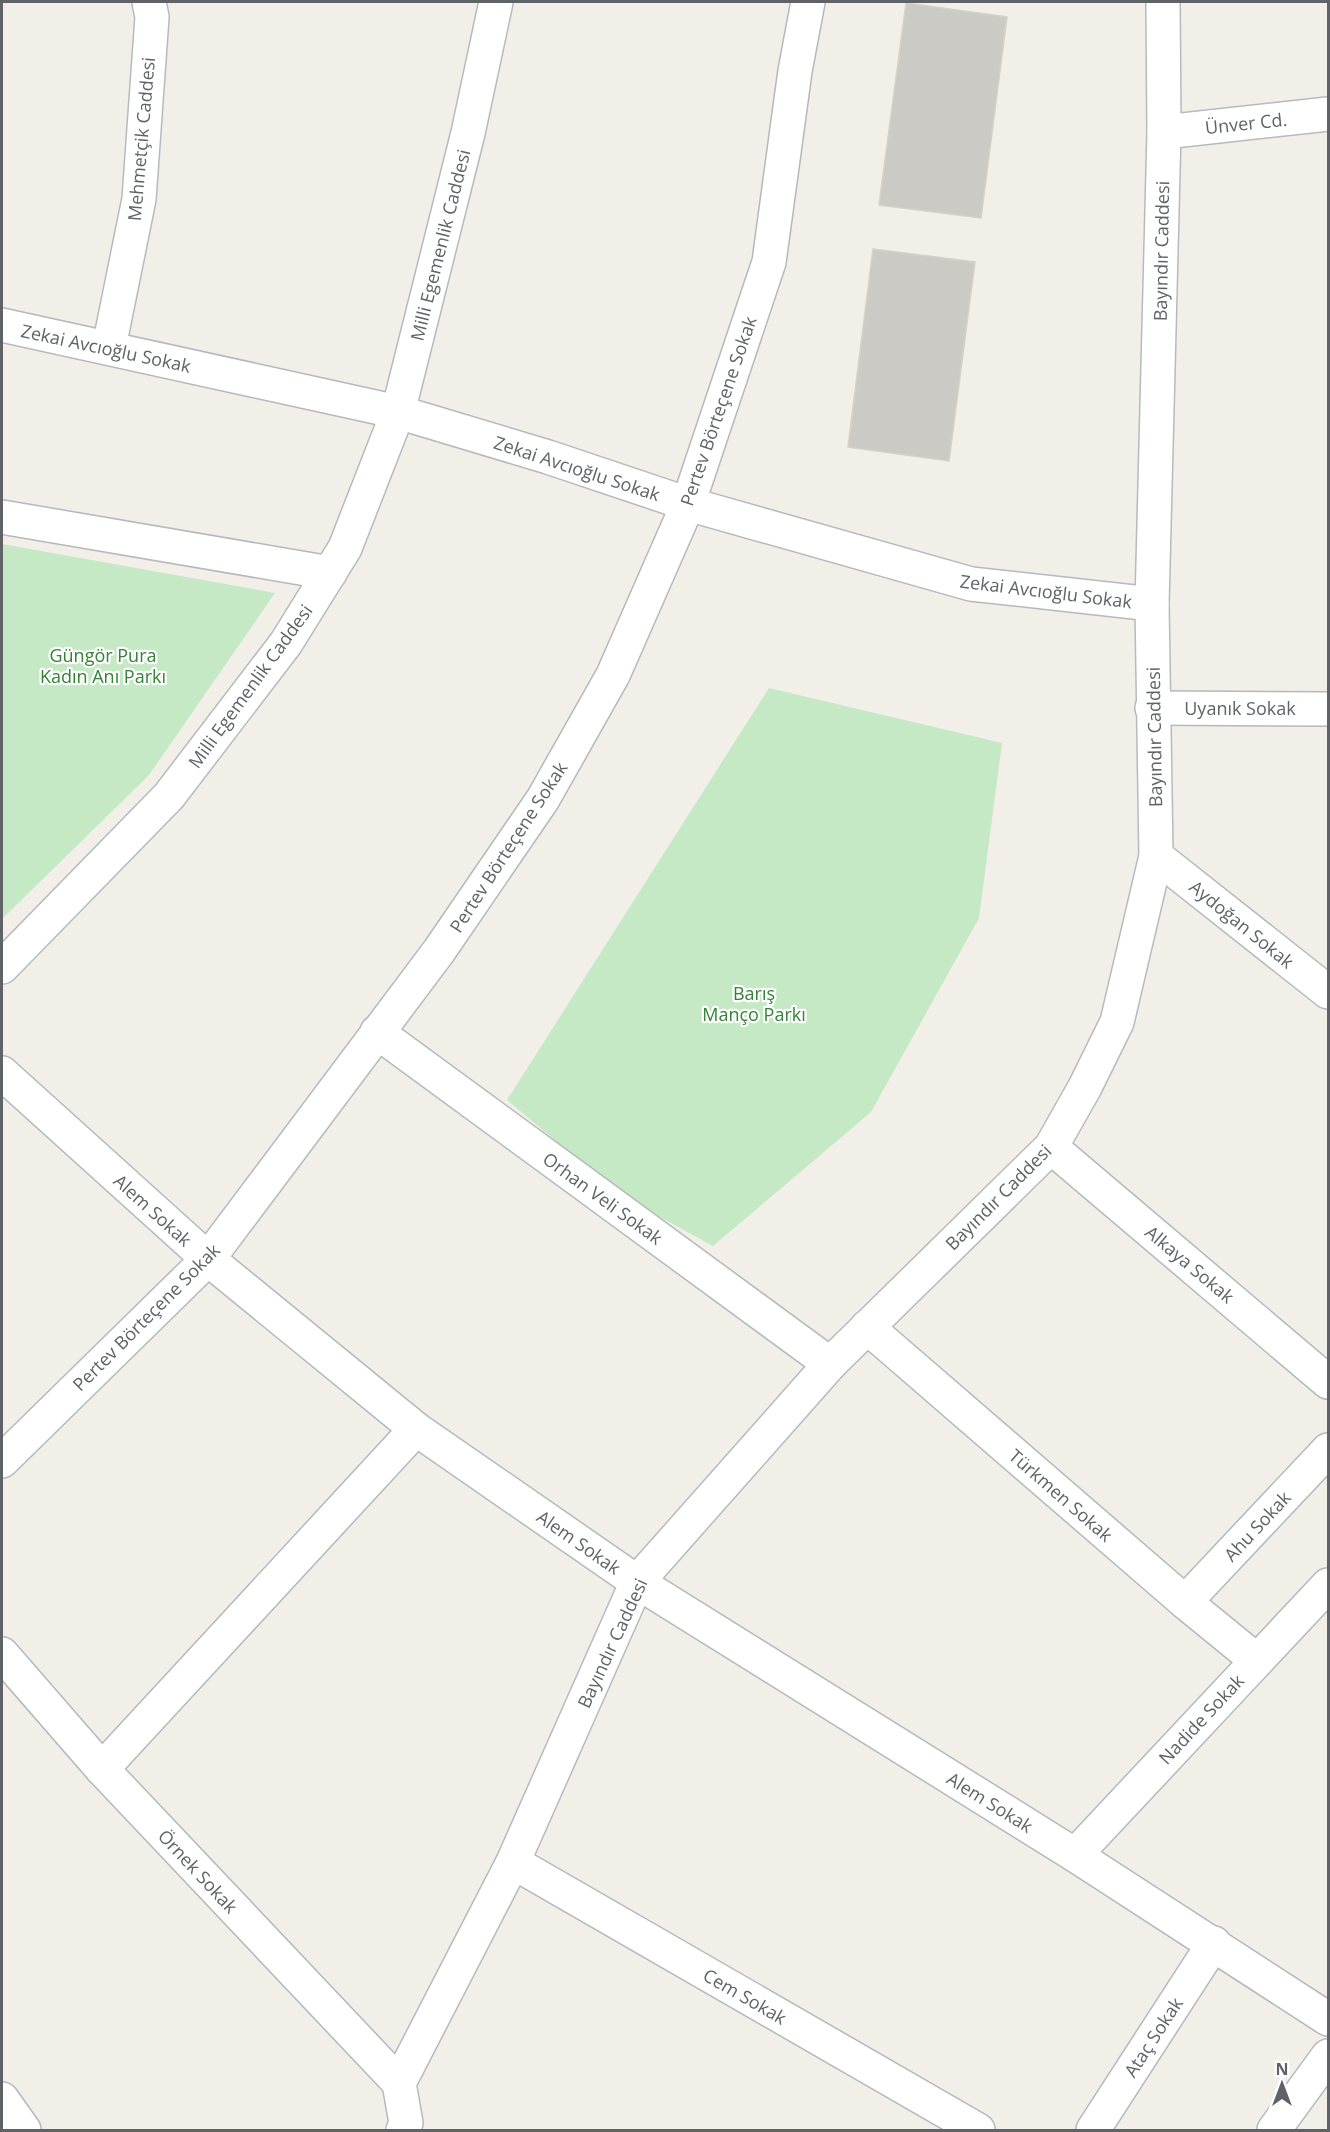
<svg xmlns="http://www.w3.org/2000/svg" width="1330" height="2132" font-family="'Open Sans',sans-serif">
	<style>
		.green { fill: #c5e8c5 }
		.building { fill: #cccac5; stroke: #d6d1c6; stroke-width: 1.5 }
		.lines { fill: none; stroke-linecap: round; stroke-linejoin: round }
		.street-casing { stroke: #b5b8bc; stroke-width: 36 }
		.secondary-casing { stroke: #b6babf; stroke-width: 36 }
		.street { stroke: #fff; stroke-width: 33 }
		.secondary { stroke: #fff; stroke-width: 33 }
		.labels { text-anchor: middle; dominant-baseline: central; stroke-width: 4.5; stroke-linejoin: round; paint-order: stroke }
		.street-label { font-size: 18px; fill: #5f6368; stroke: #fff }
		.park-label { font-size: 18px; fill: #348238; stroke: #fff }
	</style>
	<rect width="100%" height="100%" fill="#f1efe8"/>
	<g class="green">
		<polygon points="2,544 275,593 149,775 2,919"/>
		<polygon points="769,688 1002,743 979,918 871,1112 713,1246 620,1195 507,1100"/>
	</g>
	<g class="building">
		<polygon points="906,3 1007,17 981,218 879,205"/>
		<polygon points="873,249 975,262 949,461 848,447"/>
	</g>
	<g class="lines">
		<defs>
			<g id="street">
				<polyline points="2,325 398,412 548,457 688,504 971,584 1152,604"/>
				<polyline points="2,517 330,573"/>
				<polyline points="1152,708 1328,709"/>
				<polyline points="1156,856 1328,992"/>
				<polyline points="377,1032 830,1364"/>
				<polyline points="2,1073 208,1259 416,1429 637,1582 1075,1855 1328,2019"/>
				<polyline points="1051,1147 1328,1382"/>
				<polyline points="867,1327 1185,1602 1256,1660"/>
				<polyline points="2,1461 208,1259 439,951 543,799 613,675 688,504 769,262 795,71 808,2"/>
				<polyline points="1185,1602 1328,1450"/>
				<polyline points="2,1654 102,1769 399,2083"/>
				<polyline points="102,1769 416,1429"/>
				<polyline points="1075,1855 1328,1585"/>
				<polyline points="513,1862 978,2130"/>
				<polyline points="2,2099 24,2130"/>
				<polyline points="1093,2130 1214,1943"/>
			</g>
			<g id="secondary">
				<polyline points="1164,132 1328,114"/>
				<polyline points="109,347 139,199 152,17 149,2"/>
				<polyline points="2,967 169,796 286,643 345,548 398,412 468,133 496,2"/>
				<polyline points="403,2130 406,2123 399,2083 513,1862 637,1582 830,1364 1051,1147 1085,1087 1117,1022 1156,856 1152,604 1164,132 1163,2"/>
				<polyline points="1274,2130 1328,2056"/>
			</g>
		</defs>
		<use href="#street" class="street-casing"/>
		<use href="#secondary" class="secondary-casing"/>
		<use href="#street" class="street"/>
		<use href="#secondary" class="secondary"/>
	</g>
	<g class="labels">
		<g class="street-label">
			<text transform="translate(1246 123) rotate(-6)">Ünver Cd.</text>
			<text transform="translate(141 139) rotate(-85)">Mehmetçik Caddesi</text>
			<text transform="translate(440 245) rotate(-76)">Milli Egemenlik Caddesi</text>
			<text transform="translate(1161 251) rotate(-89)">Bayındır Caddesi</text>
			<text transform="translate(106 348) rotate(12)">Zekai Avcıoğlu Sokak</text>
			<text transform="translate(718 411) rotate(-71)">Pertev Börteçene Sokak</text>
			<text transform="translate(577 468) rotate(18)">Zekai Avcıoğlu Sokak</text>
			<text transform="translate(1046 591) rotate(7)">Zekai Avcıoğlu Sokak</text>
			<text transform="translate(250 686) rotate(-54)">Milli Egemenlik Caddesi</text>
			<text x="1240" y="708">Uyanık Sokak</text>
			<text transform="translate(1154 737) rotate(-91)">Bayındır Caddesi</text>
			<text transform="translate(508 847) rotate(-57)">Pertev Börteçene Sokak</text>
			<text transform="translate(1242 924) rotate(39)">Aydoğan Sokak</text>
			<text transform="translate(998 1197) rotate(-45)">Bayındır Caddesi</text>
			<text transform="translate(603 1198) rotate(36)">Orhan Veli Sokak</text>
			<text transform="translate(153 1210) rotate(42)">Alem Sokak</text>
			<text transform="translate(1190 1264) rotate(40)">Alkaya Sokak</text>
			<text transform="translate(146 1317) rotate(-45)">Pertev Börteçene Sokak</text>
			<text transform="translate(1061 1495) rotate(41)">Türkmen Sokak</text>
			<text transform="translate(1257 1526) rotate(-47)">Ahu Sokak</text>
			<text transform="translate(579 1542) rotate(35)">Alem Sokak</text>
			<text transform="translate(612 1643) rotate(-65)">Bayındır Caddesi</text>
			<text transform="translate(1201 1719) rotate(-47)">Nadide Sokak</text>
			<text transform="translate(990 1802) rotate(32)">Alem Sokak</text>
			<text transform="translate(198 1871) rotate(47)">Örnek Sokak</text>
			<text transform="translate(745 1996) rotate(30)">Cem Sokak</text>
			<text transform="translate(1153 2037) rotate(-57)">Ataç Sokak</text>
		</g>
		<g class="park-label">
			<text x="103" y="655">Güngör Pura<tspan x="103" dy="21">Kadın Anı Parkı</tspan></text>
			<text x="754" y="993">Barış<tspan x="754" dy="21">Manço Parkı</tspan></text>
		</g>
	</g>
	<rect width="1330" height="2132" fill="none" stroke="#5f6368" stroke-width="6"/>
	<g transform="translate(1282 2084)" stroke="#ffffff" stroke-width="4.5" paint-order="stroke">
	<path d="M0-4.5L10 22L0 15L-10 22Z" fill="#5f6368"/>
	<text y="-9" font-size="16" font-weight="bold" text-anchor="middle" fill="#5f6368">N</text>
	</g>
</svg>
